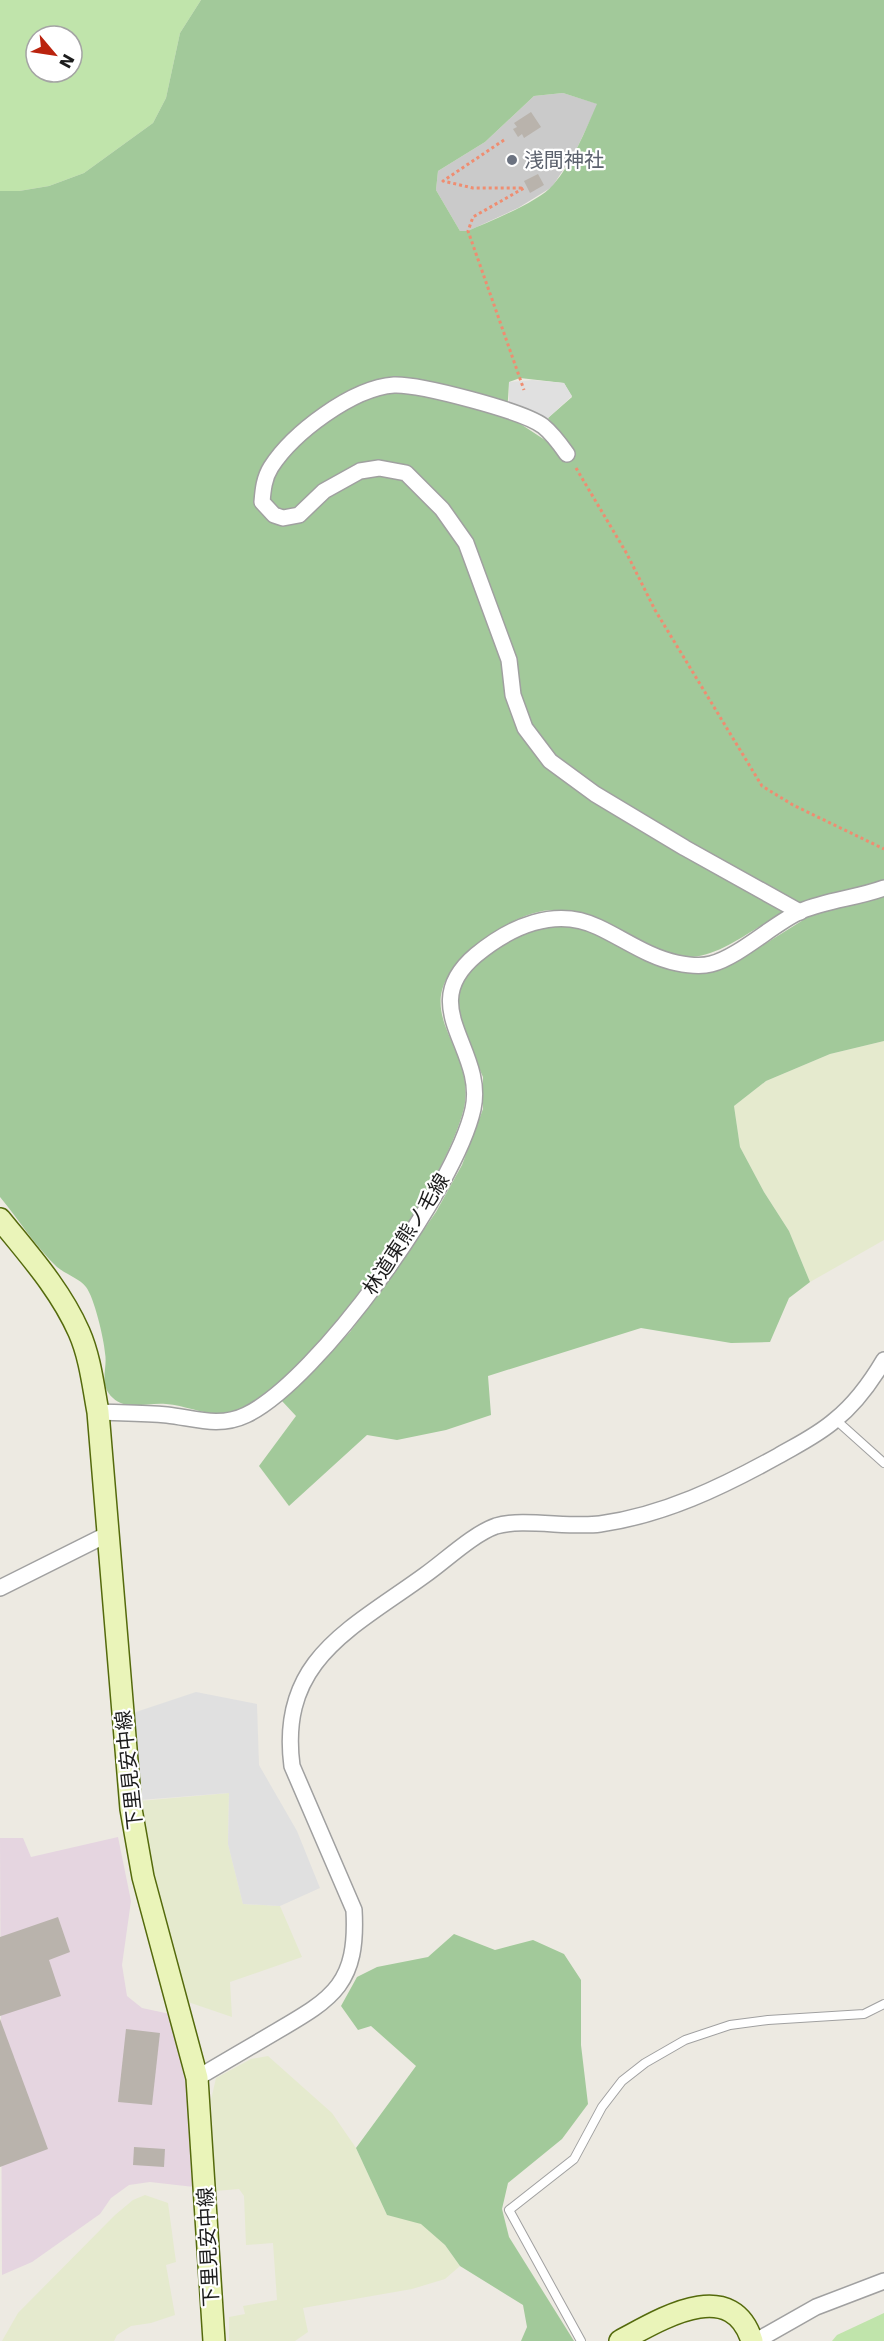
<svg xmlns="http://www.w3.org/2000/svg" width="884" height="2341" font-family="'DejaVu Sans','Noto Sans JP',sans-serif">
	<style>
		.industrial { fill: #e5d5e0 }
		.religious { fill: #cacaca }
		.farmland { fill: #e5eace }
		.grass { fill: #c0e4ab; fill-rule: evenodd }
		.forest { fill: #a2c99a; fill-rule: evenodd }
		.parking { fill: #e0e0e0 }
		.building { fill: #b9b3ac }
		.lines { fill: none; stroke-linecap: round; stroke-linejoin: round }
		.lane-casing { stroke: #a0a0a0; stroke-width: 10 }
		.street-casing { stroke: #a0a0a0; stroke-width: 18 }
		.secondary-casing { stroke: #546a0c; stroke-width: 24 }
		.path { stroke: #ef8d71; stroke-width: 3; stroke-dasharray: 3 3; stroke-linecap: butt }
		.lane { stroke: #fff; stroke-width: 8 }
		.street { stroke: #fff; stroke-width: 15 }
		.secondary { stroke: #eaf4b9; stroke-width: 21 }
		.worship-dot { fill: #6b7280; stroke: #fff; stroke-width: 2 }
		.labels { text-anchor: middle; dominant-baseline: central; stroke-width: 4.5; stroke-linejoin: round; paint-order: stroke }
		.worship-label { font-size: 20px; fill: #5b616d; stroke: #fff; text-anchor: start }
		.street-label { font-size: 20px; fill: #1c1c1c; stroke: #fff }
	</style>
	<rect width="100%" height="100%" fill="#edeae2"/>
	<polygon class="industrial" points="118,1837 131,1901 122,1965 127,1996 142,2008 170,2014 186,2079 194,2187 150,2182 129,2185 111,2198 100,2214 32,2262 2,2275 0,1838 23,1838 31,1857"/>
	<polygon class="religious" points="563,93 598,104 576,150 552,187 518,208 468,231 460,231 436,190 438,171 485,142 534,96"/>
	<g class="farmland">
		<polygon points="884,1041 884,1240 810,1282 789,1231 764,1192 740,1147 734,1106 766,1081 830,1054"/>
		<polygon points="229,1793 228,1844 243,1904 280,1906 302,1957 230,1982 232,2017 188,2002 150,1876 140,1801"/>
		<polygon points="268,2056 332,2113 356,2148 387,2215 421,2223 445,2245 460,2266 445,2279 412,2289 303,2308 308,2332 295,2341 229,2341 229,2317 245,2314 243,2306 277,2300 273,2243 246,2245 244,2196 239,2189 215,2191 211,2100 216,2078 251,2059"/>
		<polygon points="145,2195 168,2203 176,2262 166,2265 175,2315 151,2323 131,2326 117,2335 114,2341 2,2341 18,2313 115,2215 133,2200"/>
	</g>
	<g class="grass">
		<path d="M0,0H201L180,33L166,98L153,123L84,173L49,186L19,191H0ZM36,36H72V72H36Z"/>
		<polygon points="884,2313 884,2341 832,2341 837,2335"/>
	</g>
	<g class="forest">
		<path d="M201,0H884V880C852,893 818,900 786,913C755,925 726,954 692,957C673,958 657,948 641,940C568,902 539,895 472,950C399,1010 478,1044 464,1108C445,1187 315,1374 240,1409C214,1421 192,1406 166,1404C149,1402 126,1411 113,1398C98,1384 108,1369 105,1353C104,1339 94,1297 86,1287C79,1278 65,1274 57,1267C36,1247 19,1220 0,1197V191H19L49,186L84,173L153,123L166,98L180,33ZM563,93L597,104C585,131 573,162 553,185C539,202 490,221 468,231H460L436,190L438,171L485,142L534,96ZM520,378L564,383L572,397L548,418L571,451L551,444L507,415L509,382Z"/>
		<polygon points="884,894 884,1041 830,1054 766,1081 734,1106 740,1147 764,1192 789,1231 810,1282 789,1298 770,1342 731,1343 641,1328 488,1376 491,1415 446,1430 397,1440 367,1435 289,1506 259,1466 296,1416 282,1401 350,1332 391,1277 436,1212 462,1165 483,1109 483,1077 458,1020 455,1001 461,984 479,960 512,936 537,928 559,925 593,932 660,967 711,971 731,965 808,917"/>
		<polygon points="454,1934 495,1950 533,1940 564,1954 581,1980 581,2045 588,2104 562,2139 508,2183 502,2209 509,2237 574,2341 521,2341 527,2327 523,2305 460,2266 445,2245 421,2224 387,2215 356,2148 416,2066 371,2026 358,2030 341,2006 357,1977 377,1967 428,1957"/>
	</g>
	<g class="parking">
		<polygon points="532,380 564,383 572,396 548,418 509,404 509,382"/>
		<polygon points="196,1692 257,1704 259,1765 297,1831 320,1888 280,1906 243,1904 228,1844 229,1793 140,1800 133,1713"/>
	</g>
	<g class="building">
		<polygon points="531,112 541,127 524,138 522,134 518,137 513,129 517,127 514,123"/>
		<polygon points="538,174 544,185 530,193 524,181"/>
		<polygon points="58,1917 70,1952 49,1960 61,1996 0,2016 0,1937"/>
		<polygon points="0,2019 48,2149 0,2167"/>
		<polygon points="126,2029 160,2033 152,2105 118,2102"/>
		<polygon points="134,2147 165,2149 164,2167 133,2165"/>
	</g>
	<g class="lines">
		<defs>
			<g id="lane">
				<polyline points="836,1420 884,1463"/>
				<polyline points="581,2341 509,2210 574,2159 602,2107 622,2081 645,2063 685,2040 730,2025 768,2020 864,2014 884,2004"/>
			</g>
			<g id="street">
				<path d="M567,454C560,444 553,434 543,426C523,411 420,384 394,385C352,388 293,433 271,467C264,478 263,490 262,502L274,515L283,518L299,515L324,491L360,471L379,468L406,473L442,509L466,543L509,660L513,695L525,728L550,761L595,794L685,848L800,912"/>
				<path d="M98,1412C121,1413 144,1413 167,1415C194,1418 219,1428 246,1415C318,1381 456,1187 473,1109C486,1049 414,1007 476,955C510,927 555,906 598,927C624,939 648,957 677,963C687,965 700,967 711,964C739,957 774,923 801,911C827,900 857,898 884,888"/>
				<polyline points="0,1588 108,1534"/>
				<path d="M197,2078C224,2062 250,2047 277,2031C334,1998 358,1983 354,1910L292,1766C278,1660 351,1629 425,1575C445,1561 473,1534 496,1526C521,1518 571,1528 600,1524C664,1515 722,1487 778,1456C797,1445 818,1435 835,1420C855,1404 871,1382 884,1360"/>
				<polyline points="756,2341 816,2307 884,2281"/>
			</g>
			<g id="secondary">
				<path d="M0,1219C29,1255 60,1289 79,1332C90,1357 93,1385 98,1412L131,1809L143,1877L197,2078L214,2341"/>
				<path d="M620,2341C658,2321 731,2274 752,2341"/>
			</g>
		</defs>
		<use href="#lane" class="lane-casing"/>
		<use href="#street" class="street-casing"/>
		<use href="#secondary" class="secondary-casing"/>
		<g class="path">
			<polyline points="504,140 443,181 473,188 524,188 473,217 468,231 524,390"/>
			<polyline points="576,468 627,554 655,610 762,786 793,805 884,849"/>
		</g>
		<use href="#lane" class="lane"/>
		<use href="#street" class="street"/>
		<use href="#secondary" class="secondary"/>
	</g>
	<circle class="worship-dot" cx="512" cy="160" r="6"/>
	<g class="labels">
		<g class="worship-label">
			<text x="524" y="160">浅間神社</text>
		</g>
		<g class="street-label">
			<text transform="translate(406 1234) rotate(-57)">林道東熊ノ毛線</text>
			<text transform="translate(129 1770) rotate(-96)">下里見安中線</text>
			<text transform="translate(208 2247) rotate(-93)">下里見安中線</text>
		</g>
	</g>
	<g transform="translate(54 54) rotate(119)"><circle r="28" fill="#ffffff" stroke="#a4a4a4" stroke-width="1.5"/>
	<path d="M0-4.5L10 22L0 15L-10 22Z" fill="#ba230e"/>
	<text y="-9" font-size="16" font-weight="bold" text-anchor="middle" fill="#1c1c1c">N</text>
	</g>
</svg>
